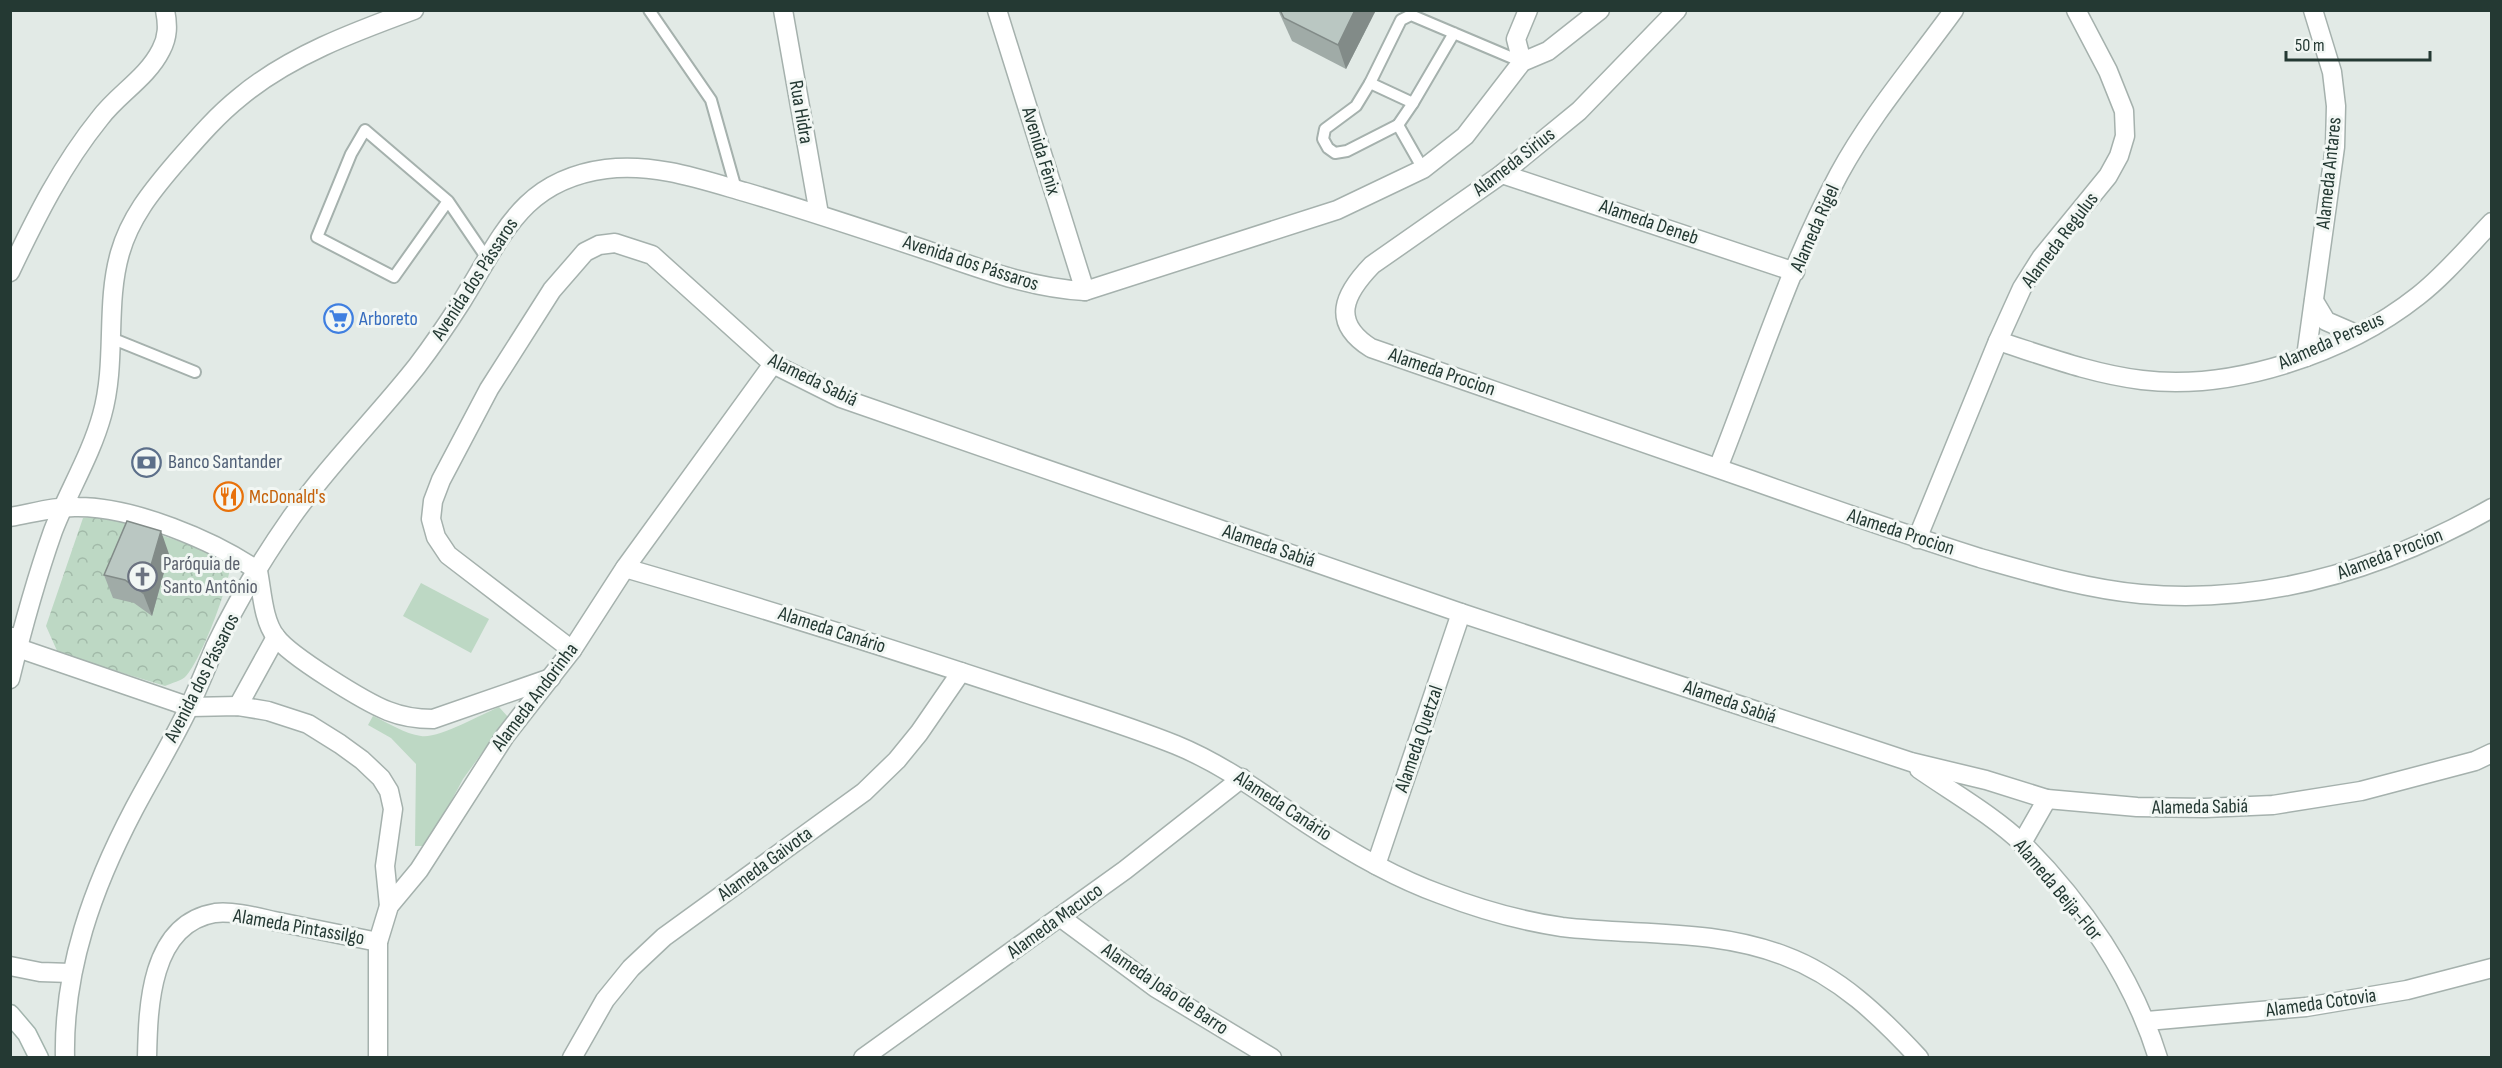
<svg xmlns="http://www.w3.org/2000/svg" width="2502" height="1068" font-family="'Sofia Sans Condensed',sans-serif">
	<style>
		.grass { fill: #bdd8c4 }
		.park { fill: url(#park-crowns) }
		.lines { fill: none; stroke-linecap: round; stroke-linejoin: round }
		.lane-casing { stroke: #a5b1ad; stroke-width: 14 }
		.street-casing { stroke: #a5b1ad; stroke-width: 21 }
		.secondary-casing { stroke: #a2b4ad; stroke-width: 21 }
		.lane { stroke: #fff; stroke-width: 10 }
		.street { stroke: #fff; stroke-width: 18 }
		.secondary { stroke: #fff; stroke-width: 18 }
		.wall { fill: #a0aba7 }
		.shaded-wall { fill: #828b88 }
		.building { fill: #bac7c2; stroke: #828b88; stroke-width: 1.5 }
		.labels { text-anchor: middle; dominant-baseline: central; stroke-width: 6; stroke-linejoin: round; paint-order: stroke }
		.street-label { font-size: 20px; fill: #243933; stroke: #f2f7f4 }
		.shop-label { font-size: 20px; fill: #366cbe; stroke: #f2f7f4; text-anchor: start }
		.service-label { font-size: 20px; fill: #4e5e75; stroke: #f2f7f4; text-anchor: start }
		.food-label { font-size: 20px; fill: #c56008; stroke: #f2f7f4; text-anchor: start }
		.worship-label { font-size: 20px; fill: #5b616d; stroke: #f2f7f4; text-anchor: start }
	</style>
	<defs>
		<pattern id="park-crowns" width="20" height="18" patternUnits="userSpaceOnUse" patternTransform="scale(1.5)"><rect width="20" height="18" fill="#bdd8c4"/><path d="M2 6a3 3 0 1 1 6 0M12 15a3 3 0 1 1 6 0" fill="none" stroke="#a2baa9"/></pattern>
	</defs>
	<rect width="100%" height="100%" fill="#e2eae6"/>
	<g class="grass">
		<polygon points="421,583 489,619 471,653 403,616"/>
		<path d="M499,707L508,717L463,779L427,846H415L416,764L391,738L368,725L373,716C387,722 405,734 421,736C438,739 480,715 499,707Z"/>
	</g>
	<path class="park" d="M102,515L231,559C232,579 201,661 186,676C182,681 171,683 165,686L58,653L46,626L83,518Z"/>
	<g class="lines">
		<defs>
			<g id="lane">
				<polyline points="649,10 711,100 736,189"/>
				<polyline points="1454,33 1413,103 1370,83 1401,20 1411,15 1522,62"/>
				<polyline points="1370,83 1356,106 1325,129 1323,139 1328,148 1335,153 1347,151 1398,125"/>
				<polyline points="1413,103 1398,125 1423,169"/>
				<polyline points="448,201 394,277 317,237 351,154 365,130 448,201 486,257"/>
				<polyline points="111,338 195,372"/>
			</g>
			<g id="street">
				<polyline points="783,10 819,214"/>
				<polyline points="997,10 1085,291"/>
				<path d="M1677,10L1579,111L1502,174L1372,265C1344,294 1330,322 1371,348C1498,392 1625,435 1751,480C1827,507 1903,534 1980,558C2033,573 2086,589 2141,594C2267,605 2384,569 2492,508"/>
				<polyline points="1522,62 1516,39 1528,10"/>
				<polyline points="1502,174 1795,272"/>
				<path d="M10,272C36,217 62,165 100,118C118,94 147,78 161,50C168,37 168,25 165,10"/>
				<polyline points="2314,301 2326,321 2356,334"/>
				<path d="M1998,341C2045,356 2092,374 2142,380C2233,391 2346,353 2418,296C2445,275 2468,247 2492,222"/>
				<polyline points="2306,357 2335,147 2336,106 2332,72 2313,10"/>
				<path d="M1718,468C1757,370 1789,267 1839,174C1871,115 1915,64 1954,10"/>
				<path d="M10,517C33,513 56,506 78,507C133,507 213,540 258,571C262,591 263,621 276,637C290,656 365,702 388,711C403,717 417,719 433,719L551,678"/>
				<polyline points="1917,539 1998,341 2022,288 2041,258 2108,176 2119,156 2125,136 2124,111 2108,71 2076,10"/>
				<path d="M625,568C756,606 886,647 1016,690C1069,708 1124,724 1176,745C1225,765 1265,796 1309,825C1350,852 1393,877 1440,894C1479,909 1521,921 1562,927C1637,936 1713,928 1785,956C1839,976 1881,1017 1919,1058"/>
				<polyline points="13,637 18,648 190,707 238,706 268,711 308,724 340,744 362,760 381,778 389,791 393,809 385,866 389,906"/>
				<polyline points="572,650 448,555 436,537 431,519 433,501 441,480 489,389 552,290 585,252 599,245 615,243 652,255 773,364 841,398 1461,613 1911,762 1986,780 2047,799 2137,807 2205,808 2273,805 2361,791 2475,761 2492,753"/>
				<path d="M10,679C22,630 36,579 53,531C68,492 91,455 102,415C117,362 105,305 120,253C130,218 151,192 174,165C195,141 215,117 240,97C289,56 354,32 414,10"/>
				<polyline points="238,706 276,637"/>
				<path d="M1919,769C1952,792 1994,816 2023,844C2082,903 2133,977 2158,1058"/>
				<polyline points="2022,843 2047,799"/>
				<polyline points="1376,865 1461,613"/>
				<polyline points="1060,917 1156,988 1272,1058"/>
				<polyline points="10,966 40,972 71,973"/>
				<polyline points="2147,1021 2306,1007 2407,990 2492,968"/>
				<path d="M65,1058C63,969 93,887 134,809C152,775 173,741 190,705C199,686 207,666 215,647C236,603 263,558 291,518C329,464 376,418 417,366C433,345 448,323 462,301C502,237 521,180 606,169C654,163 700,179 745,192C806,210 866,230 926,250C979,268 1029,288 1085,291L1337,210L1423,169L1465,136L1522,62L1548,51L1600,10"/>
				<path d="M147,1058C148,1007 150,924 215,913C234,911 256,917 274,921C309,928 343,935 378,942"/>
				<polyline points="378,1058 378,942 389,906 419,870 505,736 572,650 625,568 773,364"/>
				<polyline points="572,1058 605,1000 631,968 664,937 864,792 897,760 919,733 961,672"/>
				<polyline points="863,1058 1125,870 1242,778"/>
			</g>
			<polyline id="secondary" points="10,1014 27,1034 39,1058"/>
		</defs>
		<use href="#lane" class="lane-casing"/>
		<use href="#street" class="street-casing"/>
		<use href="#secondary" class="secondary-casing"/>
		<use href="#lane" class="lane"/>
		<use href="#street" class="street"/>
		<use href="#secondary" class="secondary"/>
	</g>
	<g class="wall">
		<polygon points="1278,10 1376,10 1346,69 1292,41"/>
		<polygon points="169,554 152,616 134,603 113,598 104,575"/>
	</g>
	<g class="shaded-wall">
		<polygon points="1355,10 1376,10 1346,69 1338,45"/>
		<polygon points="161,531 169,554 152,616 143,593"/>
	</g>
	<g class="building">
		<polygon points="1280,10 1355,10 1338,45 1284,18"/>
		<polygon points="127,521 161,531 143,593 125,580 104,575"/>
	</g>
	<defs>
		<symbol id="supermarket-ring" viewBox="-11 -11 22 22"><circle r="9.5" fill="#f2f7f4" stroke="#3f7fe0" stroke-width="1.5"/><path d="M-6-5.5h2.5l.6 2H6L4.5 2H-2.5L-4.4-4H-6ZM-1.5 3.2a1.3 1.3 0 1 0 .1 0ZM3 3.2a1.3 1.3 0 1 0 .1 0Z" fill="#3f7fe0"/></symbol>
		<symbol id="bank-ring" viewBox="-11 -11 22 22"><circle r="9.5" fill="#f2f7f4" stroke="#5c6f8a" stroke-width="1.5"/><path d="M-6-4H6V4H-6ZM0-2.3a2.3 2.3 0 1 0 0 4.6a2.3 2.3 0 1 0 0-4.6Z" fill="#5c6f8a"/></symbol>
		<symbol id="restaurant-ring" viewBox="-11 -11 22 22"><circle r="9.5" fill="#f2f7f4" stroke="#e8710a" stroke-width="1.5"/><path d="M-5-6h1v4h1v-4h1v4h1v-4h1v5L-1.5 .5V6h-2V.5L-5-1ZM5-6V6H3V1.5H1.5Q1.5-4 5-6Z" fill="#e8710a"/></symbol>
		<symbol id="church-ring" viewBox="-11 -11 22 22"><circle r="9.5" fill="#f2f7f4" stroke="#6b7280" stroke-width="1.5"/><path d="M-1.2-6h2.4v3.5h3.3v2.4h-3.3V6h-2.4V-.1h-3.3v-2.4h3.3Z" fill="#6b7280"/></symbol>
	</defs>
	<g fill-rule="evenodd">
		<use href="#supermarket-ring" x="322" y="302" width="33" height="33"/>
		<use href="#bank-ring" x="130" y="446" width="33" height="33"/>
		<use href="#restaurant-ring" x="212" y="480" width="33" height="33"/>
		<use href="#church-ring" x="126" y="560" width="33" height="33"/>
	</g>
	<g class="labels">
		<g class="street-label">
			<text transform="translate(801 112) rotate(80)">Rua Hidra</text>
			<text transform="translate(1041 151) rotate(73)">Avenida Fênix</text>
			<text transform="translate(1514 162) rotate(-38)">Alameda Sirius</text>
			<text transform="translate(2329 173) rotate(-84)">Alameda Antares</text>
			<text transform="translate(1649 222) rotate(19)">Alameda Deneb</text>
			<text transform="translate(1815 228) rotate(-66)">Alameda Rigel</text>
			<text transform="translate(2060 240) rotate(-53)">Alameda Regulus</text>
			<text transform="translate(971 263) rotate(18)">Avenida dos Pássaros</text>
			<text transform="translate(475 279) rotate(-57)">Avenida dos Pássaros</text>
			<text transform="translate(2331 341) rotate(-24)">Alameda Perseus</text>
			<text transform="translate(1442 372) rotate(19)">Alameda Procion</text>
			<text transform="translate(813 380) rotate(26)">Alameda Sabiá</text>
			<text transform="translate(1901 532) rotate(18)">Alameda Procion</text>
			<text transform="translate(1269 546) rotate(19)">Alameda Sabiá</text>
			<text transform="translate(2390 554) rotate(-21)">Alameda Procion</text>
			<text transform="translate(832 630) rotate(18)">Alameda Canário</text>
			<text transform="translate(202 678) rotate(-63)">Avenida dos Pássaros</text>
			<text transform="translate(535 697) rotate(-53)">Alameda Andorinha</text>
			<text transform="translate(1730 702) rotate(19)">Alameda Sabiá</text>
			<text transform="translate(1419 739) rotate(-71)">Alameda Quetzal</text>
			<text transform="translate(1283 806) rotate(33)">Alameda Canário</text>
			<text transform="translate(2200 807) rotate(-1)">Alameda Sabiá</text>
			<text transform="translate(765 864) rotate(-36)">Alameda Gaivota</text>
			<text transform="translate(2058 890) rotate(50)">Alameda Beija-Flor</text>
			<text transform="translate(1055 921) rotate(-36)">Alameda Macuco</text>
			<text transform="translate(299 927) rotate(10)">Alameda Pintassilgo</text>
			<text transform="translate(1165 989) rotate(34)">Alameda João de Barro</text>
			<text transform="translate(2321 1003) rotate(-8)">Alameda Cotovia</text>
		</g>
		<g class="shop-label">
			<text x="359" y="319">Arboreto</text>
		</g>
		<g class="service-label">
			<text x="168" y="462">Banco Santander</text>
		</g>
		<g class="food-label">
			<text x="249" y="497">McDonald's</text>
		</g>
		<g class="worship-label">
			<text x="163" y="564">Paróquia de<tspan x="163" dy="23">Santo Antônio</tspan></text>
		</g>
	</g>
	<rect width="2502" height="1068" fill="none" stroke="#243933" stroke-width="24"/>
	<path d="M2286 51v9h144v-9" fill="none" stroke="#243933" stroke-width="3"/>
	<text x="2295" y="51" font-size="18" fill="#243933" stroke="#f2f7f4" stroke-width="4.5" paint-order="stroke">50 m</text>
</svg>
